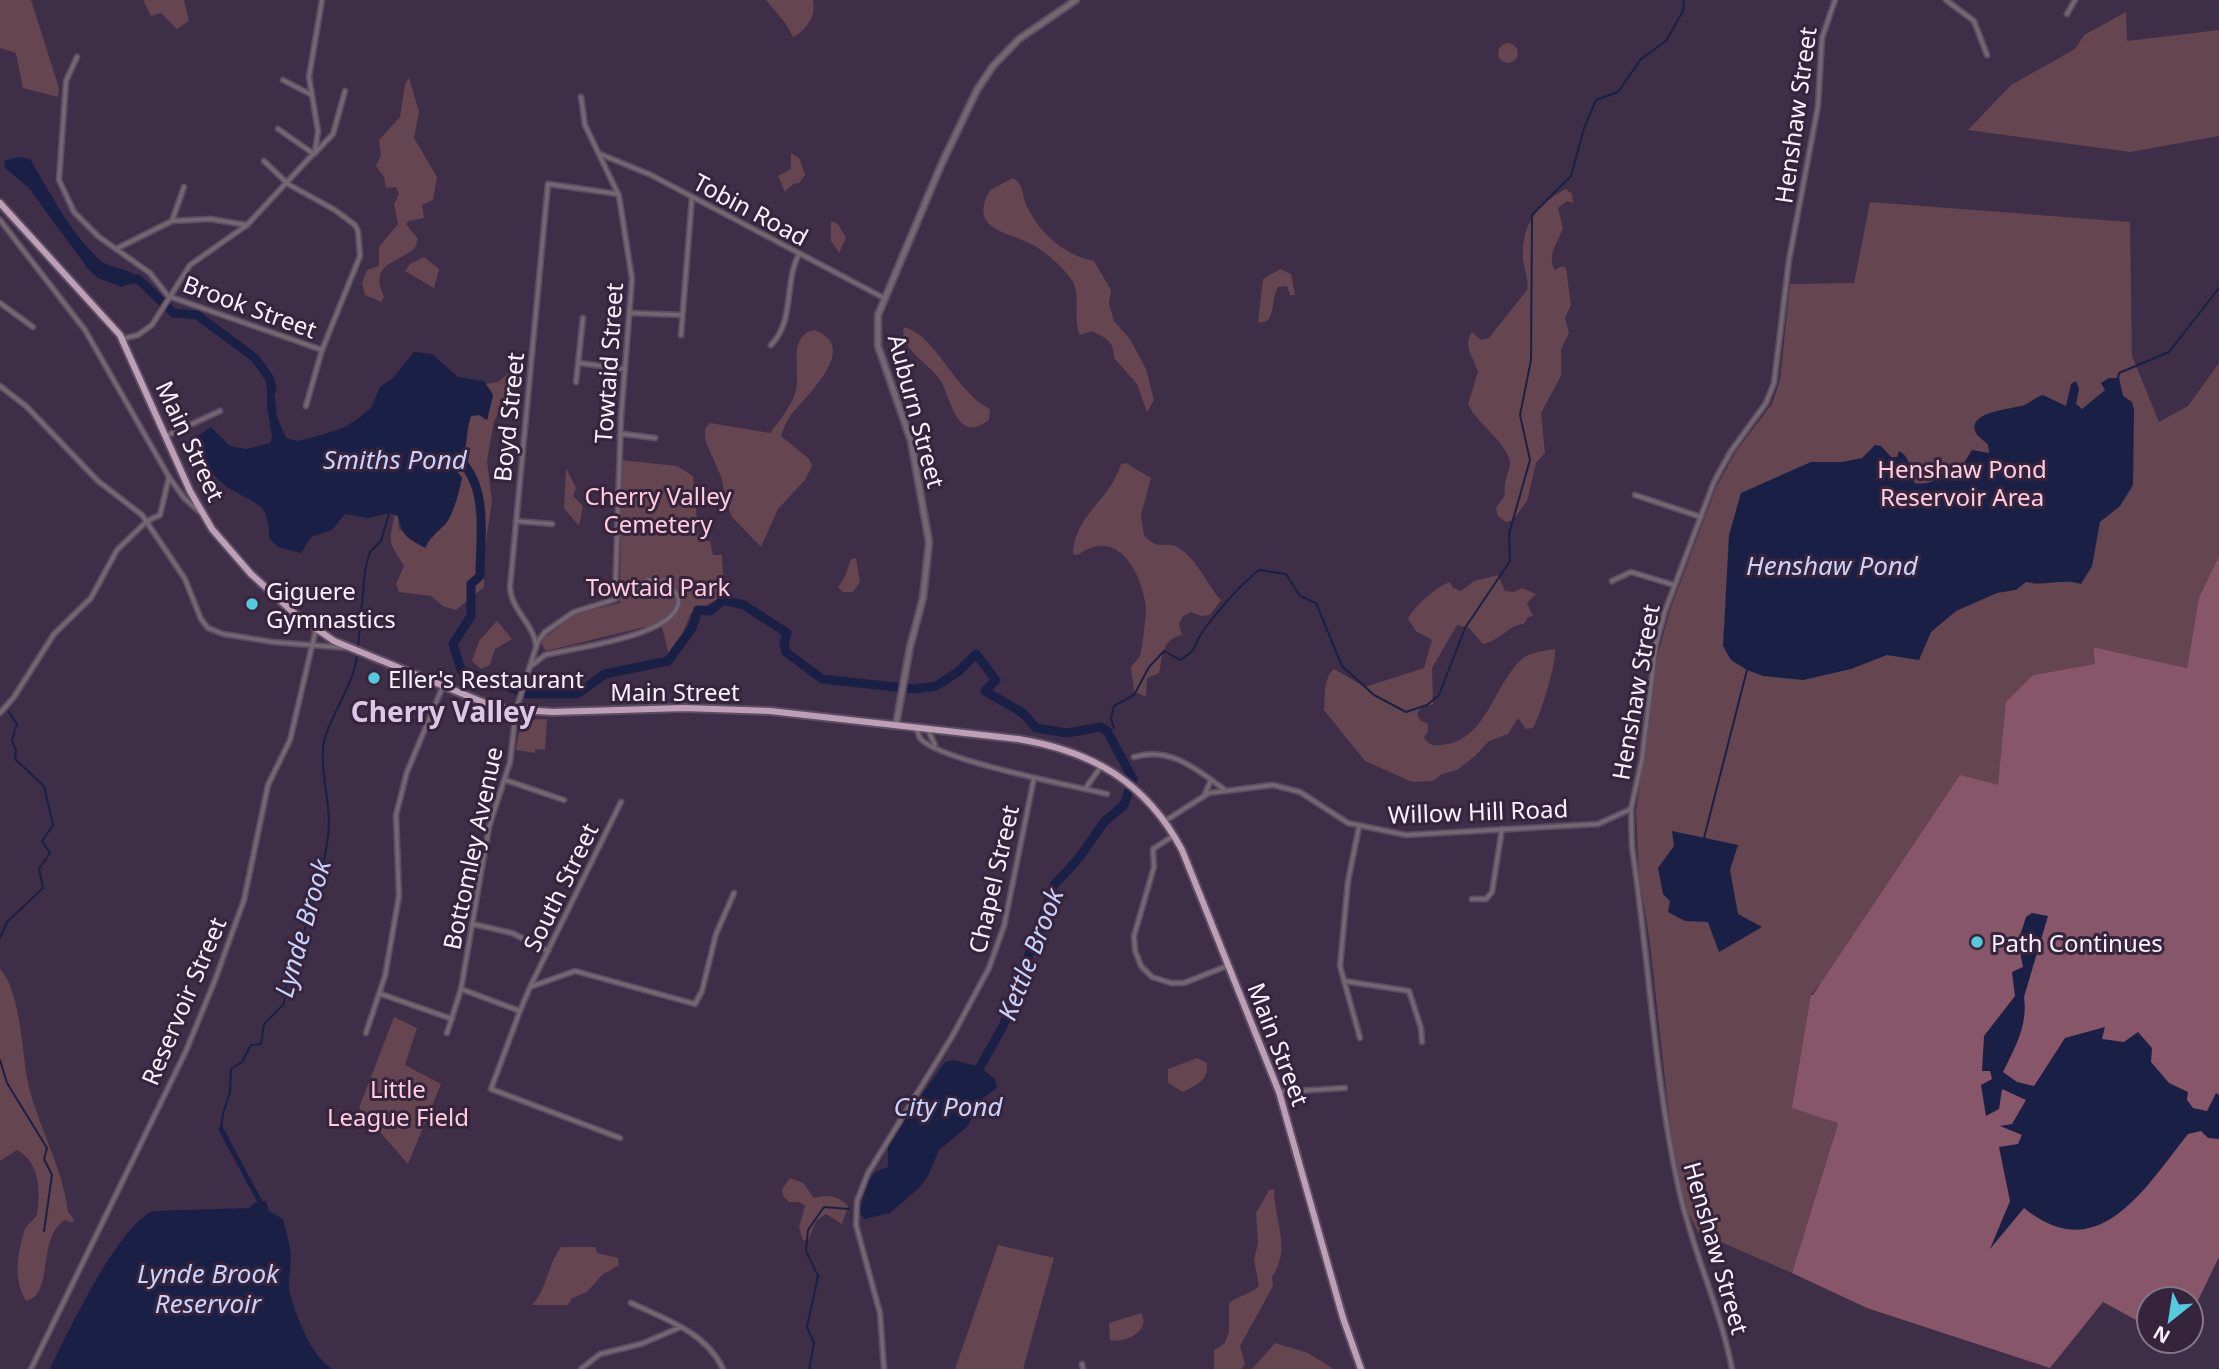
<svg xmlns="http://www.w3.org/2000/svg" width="2219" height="1369" font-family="'Noto Sans',sans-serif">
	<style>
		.green { fill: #654550 }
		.forest { fill: #875668 }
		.water { fill: #1a2045 }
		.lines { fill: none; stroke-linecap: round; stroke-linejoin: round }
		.stream { stroke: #1a2045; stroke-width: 2 }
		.canal { stroke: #1a2045; stroke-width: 5 }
		.river { stroke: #1a2045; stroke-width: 9 }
		.minor-casing { stroke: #5d4d64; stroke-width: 7 }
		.tertiary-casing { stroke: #5d4d64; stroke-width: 9 }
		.trunk-casing { stroke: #5d4d64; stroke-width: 10 }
		.minor { stroke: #746770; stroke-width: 3.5 }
		.tertiary { stroke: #746770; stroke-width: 5 }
		.trunk { stroke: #bea0b6; stroke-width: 6 }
		.poi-dot { fill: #55cadf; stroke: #35243c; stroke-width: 2.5 }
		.labels { text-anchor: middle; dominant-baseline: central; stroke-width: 6; stroke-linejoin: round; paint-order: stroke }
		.street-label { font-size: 24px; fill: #faf1fe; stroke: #35243c }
		.park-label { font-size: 24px; fill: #ffcddd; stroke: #35243c }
		.poi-label { font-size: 24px; fill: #faf1fe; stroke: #35243c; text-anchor: start }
		.water-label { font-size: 26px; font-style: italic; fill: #c9d3fd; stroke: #35243c }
		.quarter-label { font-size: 28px; font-weight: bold; fill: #ddc7e6; stroke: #35243c }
	</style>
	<rect width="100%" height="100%" fill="#3f2e47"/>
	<g class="green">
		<polygon points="0,0 31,0 59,88 58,97 23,88 16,53 0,48"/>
		<polygon points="143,0 184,0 189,21 177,29 161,13 151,16"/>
		<path d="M766,0H813C817,15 806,31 793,37L786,24Z"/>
		<polygon points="2126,12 2127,41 2219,30 2219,136 2130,152 1968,130 2011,85 2075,49 2084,35"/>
		<circle cx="1508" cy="53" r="10"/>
		<path d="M409,78L419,112L414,138L437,177L433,200L422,205L424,218L409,221L406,224L418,239L415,248C398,263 368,263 384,297L381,302L365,295L362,283L367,270L379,266V247L398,224L394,204L399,194L396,187L386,188L384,177L376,166L381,155L379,140L400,117L405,84Z"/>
		<polygon points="791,153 799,158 805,175 799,183 793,184 785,192 778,176 791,169"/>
		<path d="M1013,178C1022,183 1022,192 1025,202C1037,231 1063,255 1094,261L1111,290L1109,304L1114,321L1130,339L1146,369L1154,400L1147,412L1137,384L1114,358C1114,341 1106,338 1092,331L1080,335C1072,318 1081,299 1073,282C1066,270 1046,252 1033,245C1009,231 967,231 990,190Z"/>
		<path d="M1566,189L1572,194L1573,203L1567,201L1558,208L1563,228C1558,242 1546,256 1555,270L1562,266L1566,268L1571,305L1565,318L1569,333L1561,349V376L1541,413L1545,453L1536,463L1527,501L1513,520L1506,522L1498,516L1496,508L1505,495C1502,481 1513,467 1509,458C1500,436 1478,425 1468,404L1478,372C1474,357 1462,347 1472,332L1481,340L1489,338L1527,290C1529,279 1524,270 1523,258C1521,225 1538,203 1566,189Z"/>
		<polygon points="1870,202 2130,222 2132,356 2159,422 2188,406 2219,363 2219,556 2199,597 2187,668 2093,647 2095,664 2033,675 1998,785 1811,995 1838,1122 1792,1273 1698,1232 1688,1212 1674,1161 1650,943 1639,875 1636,812 1659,650 1670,610 1716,488 1736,451 1772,404 1780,380 1790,284 1854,283"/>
		<polygon points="831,221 838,224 846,238 839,253 831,241"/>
		<polygon points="424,257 439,269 434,288 405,271 410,264"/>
		<path d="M1280,269L1291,274L1295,295H1290L1287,286L1278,287C1271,299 1276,309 1267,321L1258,323L1263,279Z"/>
		<path d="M904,327C937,336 954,391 990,409L989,420C956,445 952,399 940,380C931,365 898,348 904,327Z"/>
		<path d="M814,330C863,347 803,398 790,416C786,422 783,430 781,436L809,459L812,466L805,480L778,509L761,547L732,517L725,499L722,479L705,440V429L710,423L770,433C779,421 790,408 795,394C802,374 786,336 814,330Z"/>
		<path d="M509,373L512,378L509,393L494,421L487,461L492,501L484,555V587L456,610L443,606L431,596L399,592L396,584L404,566C389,541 388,545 395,514L398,517L399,529L426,547L432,535L446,523L462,478L452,465V459L461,457L466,450L464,439L471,416L479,415L487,420L493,395L486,384L498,382Z"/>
		<polygon points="621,460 677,466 693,476 699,541 710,541 713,555 722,555 724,596 691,613 678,644 669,655 661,623 546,651 541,643 545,637 578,613 620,603"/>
		<path d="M1126,463L1151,478L1141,515L1144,535C1157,552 1166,540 1179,548C1198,560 1206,584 1221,600L1210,615L1201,616L1191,612L1183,616L1179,624L1182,635C1160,640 1163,658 1159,673L1147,678L1146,697L1134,691L1131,668C1133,663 1139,659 1140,655C1143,648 1146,613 1146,607C1141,571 1117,526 1078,555L1073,554C1074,515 1112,498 1121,464Z"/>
		<polygon points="566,468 576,488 573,496 583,506 579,526 564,508"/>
		<path d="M856,558L860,582L853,592H843L838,587C845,580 848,567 851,559Z"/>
		<path d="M1498,575L1505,591L1514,592L1522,588L1536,594L1527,603L1533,616L1528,617L1524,624C1510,624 1500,641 1483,644L1469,628L1457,625L1432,668L1433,704L1422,707L1417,714L1420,720L1428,724V732L1424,737C1428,745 1433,746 1441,745C1487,742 1493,684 1523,658C1531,652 1545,651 1555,649C1557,662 1540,717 1533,728L1526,729L1518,718L1508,734L1489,741L1475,756L1457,770L1442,774L1433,781L1412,782L1365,761L1324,710C1325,697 1323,678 1334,669L1365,687L1424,668L1432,640L1416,631L1408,619C1413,607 1437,586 1450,582L1453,588L1461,591L1474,581Z"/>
		<polygon points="497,621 512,639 495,649 490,665 481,669 472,661 479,641"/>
		<polygon points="547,719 545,750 535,749 535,753 516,750 521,720"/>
		<path d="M0,969C20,990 22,1049 27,1078C36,1123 63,1167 68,1212L74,1219L72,1223L65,1220C36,1238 55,1294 26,1301C13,1279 17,1256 24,1232C25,1226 33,1221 37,1215C40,1192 41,1163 17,1150L0,1161Z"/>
		<polygon points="394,1017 417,1028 405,1065 441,1084 408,1164 359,1108"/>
		<path d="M1197,1058L1207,1063C1208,1082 1197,1084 1183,1092L1168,1083V1069Z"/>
		<path d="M790,1178L803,1183L814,1198C828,1195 838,1195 848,1206L842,1224L826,1214L816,1221L808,1241L803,1240L799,1227L805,1206L799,1202H789L783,1196L782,1189Z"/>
		<path d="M1274,1189C1274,1222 1292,1246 1272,1277L1273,1286L1240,1346L1245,1364L1241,1369H1214V1350L1224,1344L1229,1332V1304C1235,1296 1250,1295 1259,1286L1254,1260L1258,1243L1256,1213L1269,1190Z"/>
		<polygon points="998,1245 1054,1258 1023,1369 955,1369"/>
		<path d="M561,1247H595L597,1253L618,1258L619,1265L602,1275L587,1292L572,1298L568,1305H532C547,1289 548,1264 561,1247Z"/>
		<path d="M1141,1313C1152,1330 1125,1344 1110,1340L1109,1323Z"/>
		<polygon points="1275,1343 1308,1353 1334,1369 1252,1369"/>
	</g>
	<polygon class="forest" points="2219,556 2219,1257 2191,1315 2191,1299 2149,1299 2149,1327 2103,1302 2050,1368 1867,1308 1792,1273 1838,1123 1792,1108 1811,995 1813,995 1960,775 1998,785 2006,702 2033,675 2095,664 2093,647 2187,668 2199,597"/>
	<g class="water">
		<path d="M18,157L30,159C51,194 70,233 100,260C110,269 129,267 138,279L122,287L98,278L88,269L29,188L5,168L4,161Z"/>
		<path d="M414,352L432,354L458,377L484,381L493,395L487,420L479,415L471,416C466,429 468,447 462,456L452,459V465L462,478C459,492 455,509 447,522C439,532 430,536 425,548C406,537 403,537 398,516L389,513L368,518L345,514L332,530L311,537L301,553L278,547L269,538C270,501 253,504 227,487C218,481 201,460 194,450L196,437L211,427L230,446L246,449L270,443L272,437L267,407V381L270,379L273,380L277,417L286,438L298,441L314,437L343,428L359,418L371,408L380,387L393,378Z"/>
		<path d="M2109,378H2119L2123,396L2132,402L2134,410L2133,485L2120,506L2100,522L2092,566L2081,584C2063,578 2045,587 2026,582L2016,590L1997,593L1956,611L1931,632L1919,660L1887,655L1851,669L1803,680L1763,676L1747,670L1731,660L1723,646L1729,535L1741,493L1811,462H1842L1862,458L1875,445L1881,446L1891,457H1897L1899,451C1908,456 1911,464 1908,474L1915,483C1931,486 1941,477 1949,466L1964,463L1972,450L1989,453L1988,445C1985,441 1978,437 1976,433C1965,411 2014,409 2024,405C2032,402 2035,397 2043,395L2066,406L2071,384L2076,381L2079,389L2076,404L2082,409L2105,390L2101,383Z"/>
		<polygon points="1672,831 1738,845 1730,870 1738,914 1762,927 1719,952 1708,922 1685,921 1668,912 1670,901 1663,894 1658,868 1674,846"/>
		<path d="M2032,913L2048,916L2024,997C2028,1026 2015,1047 2003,1072L2017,1082L2034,1086L2065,1038L2105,1027L2102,1039L2124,1042L2138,1032L2152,1048L2151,1062L2169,1083L2188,1092L2187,1100L2193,1108L2207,1111L2216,1093L2219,1095V1139L2208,1138L2201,1131L2188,1134C2145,1188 2098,1269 2024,1208L1990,1249L2010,1201L1999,1147L2018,1144L2022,1135L2000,1126L2012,1124L2026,1100L2002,1089L1999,1109L1986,1116L1981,1085L1992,1079L1990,1071H1982L1984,1036L2015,996L2012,972L2023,967L2018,942L2026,917Z"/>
		<polygon points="954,1060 980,1067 995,1079 997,1088 983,1098 967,1127 939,1150 928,1176 919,1188 890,1213 864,1219 859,1211 869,1180 875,1172 888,1167 888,1147 897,1129 945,1062"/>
		<path d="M266,1201L269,1211L283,1219C286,1231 290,1244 291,1257C291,1268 287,1285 290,1294C297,1318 311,1355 332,1369H50C66,1335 121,1220 154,1211L249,1208L254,1203Z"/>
	</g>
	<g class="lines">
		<g class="stream">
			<polyline points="2118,378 2119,373 2169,352 2219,288"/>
			<polyline points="358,648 365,570 370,552 381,541 389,514"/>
			<path d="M1114,728L1111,718L1114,706L1134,695L1149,667L1164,651L1180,660C1200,648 1192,646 1203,631C1220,608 1237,588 1259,570L1286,574L1300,596L1316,603L1342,666L1374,695L1406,712L1427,705L1439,695L1465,628L1510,561L1509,534L1530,460L1520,415L1531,360L1532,215L1571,176L1584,128L1596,100L1618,92L1641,59L1666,41L1683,11L1684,0"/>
			<polyline points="1107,731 1111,730"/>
			<polyline points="1704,838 1747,670"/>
			<polyline points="0,938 7,922 43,888 39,869 50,853 42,841 53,825 44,786 15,759 16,751 12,740 17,724 9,712"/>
			<polyline points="0,1060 7,1083 47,1148 44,1159 52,1175 44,1231"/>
			<path d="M221,1129L223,1114L230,1092L231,1069L242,1062L251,1045L261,1044L264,1024L284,1004L286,987C301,938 322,887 328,836C332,807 321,778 323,750C324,723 355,686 357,654"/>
			<polyline points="809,1369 814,1343 807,1327 818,1276 806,1251 808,1230 824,1207 849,1209"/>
		</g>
		<polyline class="canal" points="221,1129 260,1202"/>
		<g class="river">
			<polyline points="128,280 138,279 174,313 197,315 255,358 270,379 272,390"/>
			<path d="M448,450C491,478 480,531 480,576L471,584V616L453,644L461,670L528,694H577L605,674L668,661L692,628L698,610L710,611L723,600L744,605L787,633L784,643L786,652L822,679L914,689L936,686L958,672L976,654L996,680L985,691L1023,713L1036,728L1067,733L1100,727L1107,731L1133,779L1124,805L1104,822L1079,858L1054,885L1004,1024L980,1067"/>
		</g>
		<defs>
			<g id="minor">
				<polyline points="1946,0 1974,21 1987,55"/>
				<polyline points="2067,14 2075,0"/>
				<polyline points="77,57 66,81 59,180 74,212 99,237 150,273 168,296 322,350"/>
				<polyline points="283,80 310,94"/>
				<polyline points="581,97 585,125 619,196 632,279 621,418 615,599"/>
				<polyline points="278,129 314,154 333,134 345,91"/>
				<polyline points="600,154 651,175 884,298"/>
				<polyline points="264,161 288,184 335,210 355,225 358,231 360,256 322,350 306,406"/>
				<polyline points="0,220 85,330 169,477 184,498 200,512"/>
				<polyline points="172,221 184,187"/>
				<polyline points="116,249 172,221 210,219 247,225"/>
				<polyline points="0,303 33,327"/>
				<polyline points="630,313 682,315"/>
				<polyline points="681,335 692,197"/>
				<polyline points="122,339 138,335 152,325 190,265 247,225 315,152 318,131 309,77 322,0"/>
				<path d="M771,345C795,321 784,282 799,254"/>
				<polyline points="579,363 625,369"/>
				<polyline points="576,382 583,318"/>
				<polyline points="0,386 26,406 98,481 142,515 185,579 201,619 208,628 223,634 273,642 348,648"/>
				<polyline points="166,436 220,411"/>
				<polyline points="620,436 624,434 655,438"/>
				<polyline points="1635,495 1701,517"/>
				<polyline points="516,521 552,524"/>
				<polyline points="1612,581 1631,572 1674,585"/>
				<path d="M536,645C533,623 511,610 510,587L548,184L618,194"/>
				<polyline points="0,713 14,697 54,634 91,598 117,550 147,521 160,515 169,477"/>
				<path d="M916,728C918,731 918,735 920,738C936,760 1075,786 1107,794"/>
				<polyline points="928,730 935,745"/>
				<path d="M1134,757C1170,746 1198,770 1225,790"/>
				<polyline points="505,780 564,800"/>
				<polyline points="1085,789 1102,765"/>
				<polyline points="1205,794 1211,780"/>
				<polyline points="1165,821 1209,793 1273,785 1300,792 1348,823 1406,835 1598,824 1631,809"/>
				<polyline points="1359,827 1348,881 1340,966 1360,1038"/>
				<polyline points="1173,836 1153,849 1154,867 1134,936 1135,950 1141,966 1152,977 1171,983 1184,983 1227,966"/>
				<polyline points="1472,899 1486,899 1492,892 1502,829"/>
				<polyline points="473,924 512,933 548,951"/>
				<polyline points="1344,981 1409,991 1421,1028 1422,1042"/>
				<polyline points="531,985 621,802"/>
				<polyline points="461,989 520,1011 530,987 575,971 695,1004 702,991 716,934 734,893"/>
				<polyline points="381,994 452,1019"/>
				<polyline points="520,1011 491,1089 620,1138"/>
				<polyline points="366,1033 385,976 399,896 396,815 407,772 443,686"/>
				<path d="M447,1033L461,989L489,827L510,762L516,710L538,641L545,632L574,612L613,600L649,580L667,582L678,596C688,635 572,648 545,655L531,666"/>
				<polyline points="1279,1092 1345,1088"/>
				<path d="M631,1303C665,1319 706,1332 723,1369"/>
				<polyline points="1082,1364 1083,1369"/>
				<polyline points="31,1369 186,1051 215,980 244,900 268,785 290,740 316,629"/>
				<polyline points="581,1369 600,1354 641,1344 681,1327"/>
				<polyline points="884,1369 880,1313 856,1225 857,1201 868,1173 953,1035 989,968 1004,926 1034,778"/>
				<path d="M1732,1369C1720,1306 1691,1248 1678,1185C1654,1074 1649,959 1632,847L1631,809L1642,759L1656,644L1665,611L1714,482L1731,451L1766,403L1774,383L1789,260L1818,106L1822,38L1835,0"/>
			</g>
			<polyline id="tertiary" points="896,725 910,647 923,598 929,542 911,441 878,346 878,315 942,163 977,90 993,66 1019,39 1076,0"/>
			<path id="trunk" d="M0,203L120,335L190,491L212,529L251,574L294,613L334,641L485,703L506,709L553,712L684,708L770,711L1018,739C1092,751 1146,782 1182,850L1279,1092L1343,1318L1361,1369"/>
		</defs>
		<use href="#minor" class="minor-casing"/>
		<use href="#tertiary" class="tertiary-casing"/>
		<use href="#trunk" class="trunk-casing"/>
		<use href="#minor" class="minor"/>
		<use href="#tertiary" class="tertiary"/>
		<use href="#trunk" class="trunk"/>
	</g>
	<g class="poi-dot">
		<circle cx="252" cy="604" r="7"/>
		<circle cx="374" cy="678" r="7"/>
		<circle cx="1977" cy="942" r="7"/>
	</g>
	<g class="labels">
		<g class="street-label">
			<text transform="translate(1795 115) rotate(-82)">Henshaw Street</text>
			<text transform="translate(751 209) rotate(28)">Tobin Road</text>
			<text transform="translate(250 306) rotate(20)">Brook Street</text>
			<text transform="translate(608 363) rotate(-86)">Towtaid Street</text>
			<text transform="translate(917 411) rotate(75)">Auburn Street</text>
			<text transform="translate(508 417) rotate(-84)">Boyd Street</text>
			<text transform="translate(191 441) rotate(65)">Main Street</text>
			<text x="675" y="691">Main Street</text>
			<text transform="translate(1635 692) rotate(-80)">Henshaw Street</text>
			<text transform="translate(1478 811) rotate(-2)">Willow Hill Road</text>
			<text transform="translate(472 848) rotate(-78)">Bottomley Avenue</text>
			<text transform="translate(993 879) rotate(-77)">Chapel Street</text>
			<text transform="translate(560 887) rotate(-64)">South Street</text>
			<text transform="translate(183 1001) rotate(-67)">Reservoir Street</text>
			<text transform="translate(1279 1044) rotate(69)">Main Street</text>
			<text transform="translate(1717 1248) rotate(74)">Henshaw Street</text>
		</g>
		<g class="park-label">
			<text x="1962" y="468">Henshaw Pond<tspan x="1962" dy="28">Reservoir Area</tspan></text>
			<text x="658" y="495">Cherry Valley<tspan x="658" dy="28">Cemetery</tspan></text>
			<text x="658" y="586">Towtaid Park</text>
			<text x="398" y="1088">Little<tspan x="398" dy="28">League Field</tspan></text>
		</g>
		<g class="poi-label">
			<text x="266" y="590">Giguere<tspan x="266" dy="28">Gymnastics</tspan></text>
			<text x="388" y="678">Eller's Restaurant</text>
			<text x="1991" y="942">Path Continues</text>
		</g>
		<g class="water-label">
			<text x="395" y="459">Smiths Pond</text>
			<text x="1832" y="565">Henshaw Pond</text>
			<text transform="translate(302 928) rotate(-74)">Lynde Brook</text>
			<text transform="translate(1030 954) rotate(-69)">Kettle Brook</text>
			<text x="948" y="1106">City Pond</text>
			<text x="208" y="1273">Lynde Brook<tspan x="208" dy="30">Reservoir</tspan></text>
		</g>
		<g class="quarter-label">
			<text x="443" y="711">Cherry Valley</text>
		</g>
	</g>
	<g transform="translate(2170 1320) rotate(210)"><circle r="33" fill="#35243c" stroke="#84768a" stroke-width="2"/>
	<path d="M0-5L12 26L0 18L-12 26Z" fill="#55cadf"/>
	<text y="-10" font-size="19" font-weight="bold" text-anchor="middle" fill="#faf1fe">N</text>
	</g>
</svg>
